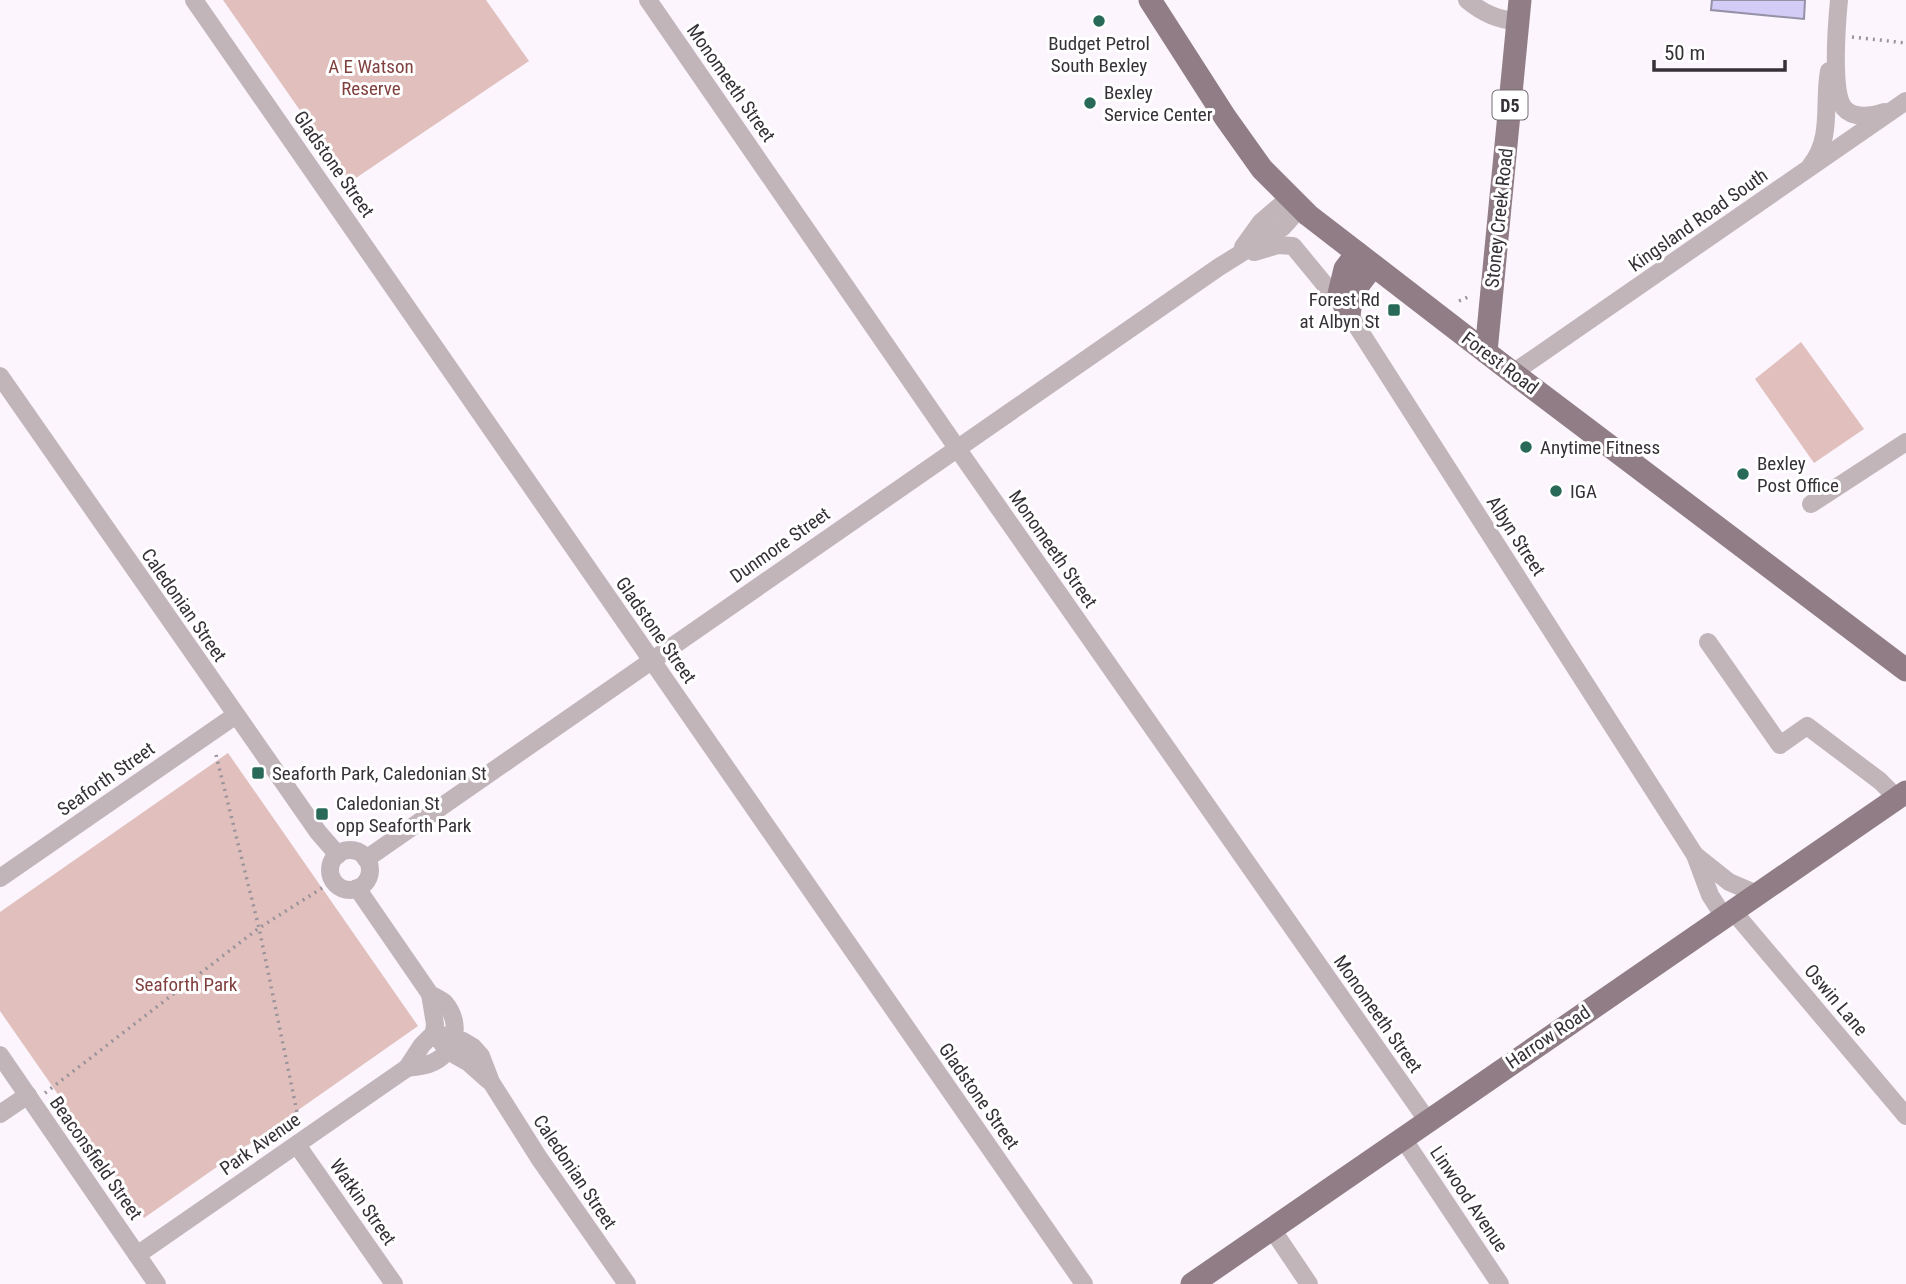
<svg xmlns="http://www.w3.org/2000/svg" width="1906" height="1284" font-family="'Roboto Condensed',sans-serif">
	<style>
		.green { fill: #e0bfbd }
		.building { fill: #d3ccf6; stroke: #9591a7; stroke-width: 2 }
		.lines { fill: none; stroke-linecap: round; stroke-linejoin: round }
		.path { stroke: #99939a; stroke-width: 3.5; stroke-dasharray: 2 5; stroke-linecap: butt }
		.minor { stroke: #c1b5b9; stroke-width: 18 }
		.major { stroke: #917d85; stroke-width: 23 }
		.poi-dot { fill: #286958; stroke: #fff; stroke-width: 2.5 }
		.labels { text-anchor: middle; dominant-baseline: central; stroke-width: 6; stroke-linejoin: round; paint-order: stroke }
		.shield { fill: #fff; stroke: #726e73; stroke-width: 2 }
		.shield-label { font-size: 18px; font-weight: bold; fill: #363037 }
		.poi-label { font-size: 19px; fill: #363037; stroke: #fff; text-anchor: start }
		.park-label { font-size: 19px; fill: #80413f; stroke: #fff }
		.street-label { font-size: 19px; fill: #363037; stroke: #fff }
	</style>
	<rect width="100%" height="100%" fill="#fcf5fd"/>
	<g class="green">
		<polygon points="223,0 486,0 529,61 350,182"/>
		<polygon points="1801,342 1864,429 1814,463 1755,379"/>
		<polygon points="228,753 418,1026 144,1218 0,1011 0,912"/>
	</g>
	<polygon class="building" points="1712,0 1805,0 1804,19 1711,10"/>
	<g class="lines">
		<g class="path">
			<polyline points="1852,37 1906,43"/>
			<polyline points="1459,301 1468,297"/>
			<polyline points="216,755 259,928 298,1117 302,1122"/>
			<polyline points="45,1093 259,928 333,881"/>
		</g>
		<g class="minor">
			<polyline points="194,0 1084,1284"/>
			<polyline points="648,0 966,461 1427,1120"/>
			<path d="M1467,0C1484,14 1497,19 1518,22"/>
			<path d="M1839,0C1837,21 1831,92 1844,108C1853,119 1872,116 1884,112"/>
			<path d="M1811,165C1833,138 1823,102 1829,71"/>
			<polyline points="1243,247 1261,222 1289,198"/>
			<polyline points="1254,252 1278,245 1293,246 1349,314 1695,855 1710,895 1724,917"/>
			<polyline points="1513,373 1906,101"/>
			<polyline points="0,376 318,832 338,855"/>
			<polyline points="1811,504 1906,442"/>
			<polyline points="1708,642 1780,745 1807,726 1880,781 1897,798"/>
			<circle cx="350" cy="870" r="20"/>
			<polyline points="1695,855 1729,882 1757,894"/>
			<polyline points="366,859 1219,267 1283,227 1300,208"/>
			<polyline points="0,878 236,715"/>
			<path d="M357,888L430,994C435,997 442,1000 445,1003C463,1024 455,1055 429,1064C422,1066 414,1067 407,1068"/>
			<polyline points="1733,911 1906,1116"/>
			<polyline points="430,994 435,1024 434,1033 448,1051 469,1063 488,1080"/>
			<polyline points="434,1033 463,1041 473,1047 481,1056 491,1082 539,1158 627,1284"/>
			<polyline points="0,1055 157,1284"/>
			<polyline points="0,1114 28,1095"/>
			<polyline points="1402,1137 1500,1284"/>
			<polyline points="297,1145 394,1284"/>
			<polyline points="1272,1229 1309,1284"/>
			<polyline points="137,1255 407,1068 422,1045 434,1033"/>
		</g>
		<g class="major">
			<polyline points="1150,0 1225,117 1262,169 1308,215 1513,373 1906,670"/>
			<polyline points="1349,314 1339,294 1345,269 1357,253"/>
			<polyline points="1349,314 1353,292 1373,266"/>
			<polyline points="1486,352 1520,0"/>
			<polyline points="1192,1284 1906,792"/>
		</g>
	</g>
	<g class="poi-dot">
		<circle cx="1099" cy="21" r="7"/>
		<circle cx="1090" cy="103" r="7"/>
		<rect x="1387" y="303" width="14" height="14" rx="3.5"/>
		<circle cx="1526" cy="447" r="7"/>
		<circle cx="1743" cy="474" r="7"/>
		<circle cx="1556" cy="491" r="7"/>
		<rect x="251" y="766" width="14" height="14" rx="3.5"/>
		<rect x="315" y="807" width="14" height="14" rx="3.5"/>
	</g>
	<g class="labels">
		<rect class="shield" x="1492.5" y="90.5" width="35" height="29" rx="5"/>
		<g class="shield-label">
			<text x="1510" y="105">D5</text>
		</g>
		<g class="poi-label">
			<text x="1099" y="43" text-anchor="middle">Budget Petrol<tspan x="1099" dy="22">South Bexley</tspan></text>
			<text x="1104" y="92">Bexley<tspan x="1104" dy="22">Service Center</tspan></text>
			<text x="1380" y="299" text-anchor="end">Forest Rd<tspan x="1380" dy="22">at Albyn St</tspan></text>
			<text x="1540" y="447">Anytime Fitness</text>
			<text x="1757" y="463">Bexley<tspan x="1757" dy="22">Post Office</tspan></text>
			<text x="1570" y="491">IGA</text>
			<text x="272" y="773">Seaforth Park, Caledonian St</text>
			<text x="336" y="803">Caledonian St<tspan x="336" dy="22">opp Seaforth Park</tspan></text>
		</g>
		<g class="park-label">
			<text x="371" y="66">A E Watson<tspan x="371" dy="22">Reserve</tspan></text>
			<text x="186" y="984">Seaforth Park</text>
		</g>
		<g class="street-label">
			<text transform="translate(731 83) rotate(55)">Monomeeth Street</text>
			<text transform="translate(334 164) rotate(55)">Gladstone Street</text>
			<text transform="translate(1499 218) rotate(-84)">Stoney Creek Road</text>
			<text transform="translate(1698 220) rotate(-35)">Kingsland Road South</text>
			<text transform="translate(1500 363) rotate(37)">Forest Road</text>
			<text transform="translate(1516 536) rotate(57)">Albyn Street</text>
			<text transform="translate(780 545) rotate(-35)">Dunmore Street</text>
			<text transform="translate(1053 549) rotate(55)">Monomeeth Street</text>
			<text transform="translate(184 605) rotate(55)">Caledonian Street</text>
			<text transform="translate(656 630) rotate(55)">Gladstone Street</text>
			<text transform="translate(106 779) rotate(-35)">Seaforth Street</text>
			<text transform="translate(1836 1000) rotate(50)">Oswin Lane</text>
			<text transform="translate(1378 1014) rotate(55)">Monomeeth Street</text>
			<text transform="translate(1548 1037) rotate(-34)">Harrow Road</text>
			<text transform="translate(979 1096) rotate(55)">Gladstone Street</text>
			<text transform="translate(260 1144) rotate(-35)">Park Avenue</text>
			<text transform="translate(96 1158) rotate(55)">Beaconsfield Street</text>
			<text transform="translate(575 1172) rotate(56)">Caledonian Street</text>
			<text transform="translate(1469 1199) rotate(56)">Linwood Avenue</text>
			<text transform="translate(363 1202) rotate(55)">Watkin Street</text>
		</g>
	</g>
	<path d="M1654 60v10h131v-10" fill="none" stroke="#363037" stroke-width="3.5"/>
	<text x="1664" y="60" font-size="21" fill="#363037" stroke="#ffffff" stroke-width="5" paint-order="stroke">50 m</text>
</svg>
